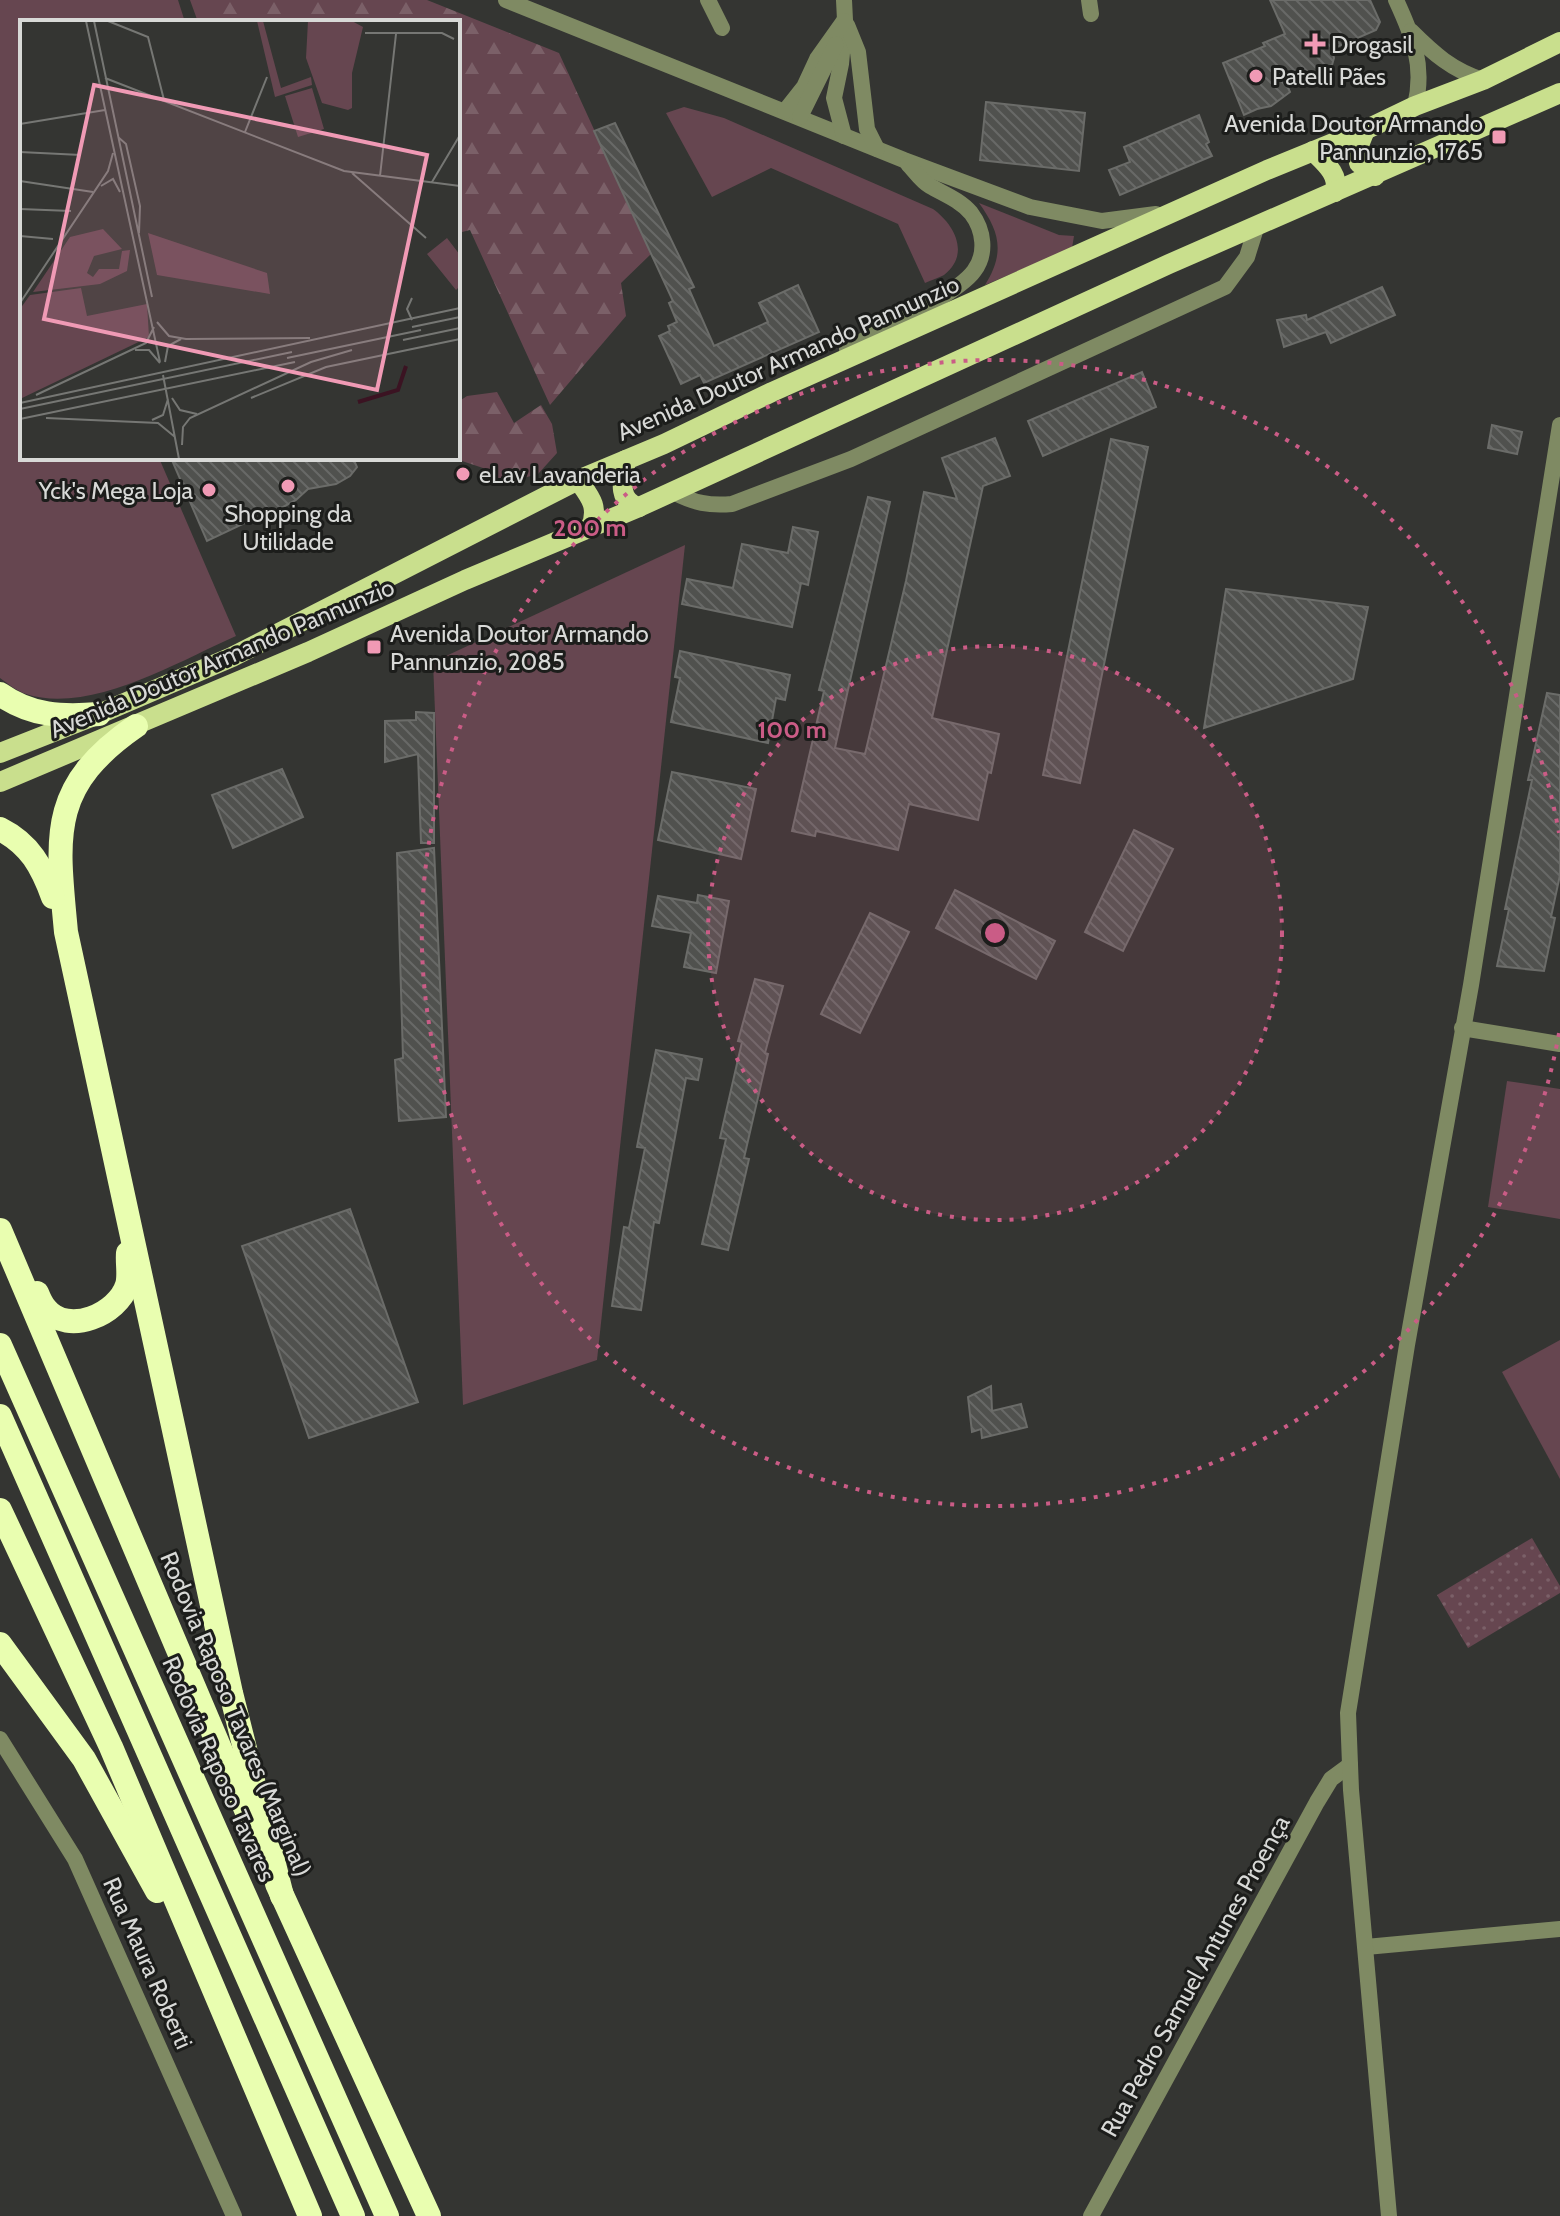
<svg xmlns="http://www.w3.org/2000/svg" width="1560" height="2216" font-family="Cabin,sans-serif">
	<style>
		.grass { fill: #664650 }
		.forest { fill: url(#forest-firs) }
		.park { fill: url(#park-dots) }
		.building { fill: url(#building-back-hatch); stroke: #6b6c69; stroke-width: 2 }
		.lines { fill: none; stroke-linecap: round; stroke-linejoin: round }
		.street { stroke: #7f8a63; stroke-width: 16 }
		.primary { stroke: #c9df8d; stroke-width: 20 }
		.highway { stroke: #e9feb0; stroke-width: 24 }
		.ring { fill: none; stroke: #ca5c86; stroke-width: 4; stroke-dasharray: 4 8 }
		.poi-dot { fill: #f09ab5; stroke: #1c1d1b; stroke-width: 3 }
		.labels { text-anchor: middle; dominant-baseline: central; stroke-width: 6; stroke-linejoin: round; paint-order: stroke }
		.poi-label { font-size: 24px; fill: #d8d9d7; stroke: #1c1d1b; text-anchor: start }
		.street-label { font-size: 24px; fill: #d8d9d7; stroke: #1c1d1b }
		.inset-river { fill: none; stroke: #3b1322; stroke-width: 4 }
		.inset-road { fill: none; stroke: #767774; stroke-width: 2 }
		.view { fill: #f09ab5; fill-opacity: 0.15; stroke: #f09ab5; stroke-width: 4 }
		.inset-edge { fill: none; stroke: #d8d9d7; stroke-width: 4 }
		.centre { fill: #ca5c86; stroke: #1c1d1b; stroke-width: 4 }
		.ring-label { font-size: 24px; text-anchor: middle; font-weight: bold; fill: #ca5c86; stroke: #1c1d1b; stroke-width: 6; stroke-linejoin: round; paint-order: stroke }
	</style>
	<defs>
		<pattern id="forest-firs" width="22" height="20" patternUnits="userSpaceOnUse" patternTransform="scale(2)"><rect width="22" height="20" fill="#664650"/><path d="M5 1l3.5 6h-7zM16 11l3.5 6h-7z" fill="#7b6068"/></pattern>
		<pattern id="park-dots" width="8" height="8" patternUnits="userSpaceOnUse" patternTransform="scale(2)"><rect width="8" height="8" fill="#664650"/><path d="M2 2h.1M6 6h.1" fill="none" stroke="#7b6068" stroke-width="1.8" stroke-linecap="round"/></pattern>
		<pattern id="building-back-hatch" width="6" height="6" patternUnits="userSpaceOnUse" patternTransform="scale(2)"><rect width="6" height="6" fill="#50514e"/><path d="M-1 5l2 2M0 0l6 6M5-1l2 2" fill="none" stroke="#686967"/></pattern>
	</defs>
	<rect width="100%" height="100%" fill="#343532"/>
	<g class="grass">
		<path d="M0,0H178L185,22H22V458H159L236,636C179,661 90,715 26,694C17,691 8,684 0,678Z"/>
		<path d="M684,107L724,118L933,209C954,224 971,254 944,275C939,278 931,280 925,283L898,224L771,168L712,197L666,113Z"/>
		<path d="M979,203L1059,235L1074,236L1072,248L985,285C1005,253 1000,232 979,203Z"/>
		<polygon points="685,545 597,1360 463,1405 433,662"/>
		<polygon points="1507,1081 1560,1089 1560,1219 1488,1207"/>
		<polygon points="1560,1340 1560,1479 1502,1372"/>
	</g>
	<g class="forest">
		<polygon points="190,0 427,0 559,53 651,254 621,283 626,316 550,405 470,230 458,233 458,22 198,22"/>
		<polygon points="497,392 514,423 541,405 552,424 557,453 538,474 498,485 483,468 453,458 458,458 458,402 467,396"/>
	</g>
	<polygon class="park" points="1532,1538 1560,1586 1560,1593 1468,1648 1437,1595"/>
	<g class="building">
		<polygon points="1270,0 1370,0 1380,22 1376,30 1332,49 1334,58 1332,65 1286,83 1290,92 1271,106 1257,109 1244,115 1223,63 1265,46 1263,43 1285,34"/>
		<polygon points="986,102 1085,113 1079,171 980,160"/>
		<polygon points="1199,115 1209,142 1206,144 1212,156 1120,195 1109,170 1130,162 1124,147"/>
		<polygon points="615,123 694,287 689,289 714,346 768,322 759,303 798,285 819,332 704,383 700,375 681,384 659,336 670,331 668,326 677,322 669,303 673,301 594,131"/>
		<polygon points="1382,287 1395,315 1331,343 1326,332 1284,347 1277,320 1306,315 1307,320"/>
		<polygon points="1142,372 1156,407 1043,456 1028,421"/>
		<polygon points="1492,425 1522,432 1517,454 1488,448"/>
		<polygon points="995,438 1010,476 983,486 932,718 999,734 991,773 988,772 978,820 909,804 898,850 816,831 815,836 792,831 824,691 819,690 868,497 890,502 835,748 865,754 906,581 924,492 957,499 942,458"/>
		<polygon points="1111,439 1148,447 1080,783 1043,775"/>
		<polygon points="171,458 353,458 357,467 350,476 336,484 308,489 296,500 283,507 270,511 242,509 247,522 207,541"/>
		<polygon points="793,527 818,532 808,585 801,583 792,627 682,604 687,579 733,588 742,544 788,553"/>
		<polygon points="1226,589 1368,607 1353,679 1204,728"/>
		<polygon points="680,651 790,675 785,700 776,698 768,743 671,722 680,678 675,677"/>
		<polygon points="1547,693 1560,695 1560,875 1551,917 1555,918 1544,971 1497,966 1509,909 1505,909 1532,780 1528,780"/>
		<polygon points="416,712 434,713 434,843 421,843 418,754 385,762 385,721 416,720"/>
		<polygon points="282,769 303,817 233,848 212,795"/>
		<polygon points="672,772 756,789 741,859 658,840"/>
		<polygon points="1134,830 1173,849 1123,951 1085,932"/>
		<polygon points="434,848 446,1117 399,1121 395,1060 403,1058 397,853"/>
		<polygon points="955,890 1055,941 1036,979 936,928"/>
		<polygon points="698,895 729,901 716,973 684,967 691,933 652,926 658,896 697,903"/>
		<polygon points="870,913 909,932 860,1033 821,1014"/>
		<polygon points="755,979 783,986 765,1053 768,1054 744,1158 749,1159 728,1250 702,1244 726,1139 720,1138 742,1042 738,1041"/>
		<polygon points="656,1050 702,1059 698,1080 686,1078 659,1223 654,1222 641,1310 612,1306 624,1227 629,1228 645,1148 637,1147"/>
		<polygon points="350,1209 418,1402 309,1438 242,1246"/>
		<polygon points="991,1386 992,1411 1021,1404 1027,1427 982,1438 981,1429 972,1432 968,1397"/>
	</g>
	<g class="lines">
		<g class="street">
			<polyline points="506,0 904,160 1030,207 1102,221 1156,214"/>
			<polyline points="708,0 722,28"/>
			<polyline points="844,0 845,20 841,64 834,98 844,136"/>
			<polyline points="1089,0 1091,14"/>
			<path d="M1396,0C1413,37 1425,65 1415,106"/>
			<polyline points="847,25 858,52 867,129 877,149"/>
			<path d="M1411,31C1434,54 1452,70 1483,80"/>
			<polyline points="785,111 804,87 817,59 844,21"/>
			<polyline points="800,117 836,44"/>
			<path d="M847,349C876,333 958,294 974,271C987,254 984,230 971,213C960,200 944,194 930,186C921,181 915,171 908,164"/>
			<path d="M673,492C694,503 709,506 732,504L851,459L1225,287L1247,257L1257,225"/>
			<polyline points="1462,1028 1560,1044"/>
			<polyline points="0,1739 75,1859 234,2216"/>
			<polyline points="1366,1947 1560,1929"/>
			<polyline points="1091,2216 1317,1802 1331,1779 1350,1765"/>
			<polyline points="1389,2216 1351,1790 1348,1713 1407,1345 1471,985 1560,425"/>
		</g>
		<g class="primary">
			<polyline points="1365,130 1357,150 1359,163 1375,176"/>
			<path d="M1313,151C1325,163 1340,175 1335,192"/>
			<path d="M626,460C623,478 616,501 639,507"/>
			<path d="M578,480C590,497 599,506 591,527"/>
			<polyline points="0,753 99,714 232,657 578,480 664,444 772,392 1267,170 1365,130 1415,106 1483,80 1560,42"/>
			<polyline points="0,782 308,652 465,580 639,507 1169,264 1560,93"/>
		</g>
		<g class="highway">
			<path d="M0,694C31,716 62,717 99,714"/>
			<path d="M136,726C48,787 57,835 66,932L231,1693L282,1896"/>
			<path d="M0,829C30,844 42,867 53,897"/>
			<polyline points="0,1230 252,1824"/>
			<path d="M37,1293C39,1298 42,1305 46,1309C68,1336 118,1314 127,1285C130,1276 127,1263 128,1253"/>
			<polyline points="0,1345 387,2216"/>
			<polyline points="0,1416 353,2216"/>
			<polyline points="0,1510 111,1747 310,2216"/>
			<polyline points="0,1644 84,1759 157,1891"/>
			<polyline points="277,1884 429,2216"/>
		</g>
	</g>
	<circle cx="995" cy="933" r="287" fill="#ca5c86" fill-opacity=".12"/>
	<g class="ring">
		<circle cx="995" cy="933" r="287"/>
		<path d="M1559 1033A573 573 0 1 1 1559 833"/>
	</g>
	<g class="poi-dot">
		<path d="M1311 32h8v8h8v8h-8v8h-8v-8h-8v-8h8z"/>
		<circle cx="1256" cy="76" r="8"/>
		<rect x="1491" y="129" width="16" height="16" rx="4"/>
		<circle cx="463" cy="474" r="8"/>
		<circle cx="288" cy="486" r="8"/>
		<circle cx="209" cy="490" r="8"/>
		<rect x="366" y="639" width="16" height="16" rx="4"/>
	</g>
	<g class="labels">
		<g class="poi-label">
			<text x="1331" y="44">Drogasil</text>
			<text x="1272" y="76">Patelli Pães</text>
			<text x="1483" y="123" text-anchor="end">Avenida Doutor Armando<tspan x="1483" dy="28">Pannunzio, 1765</tspan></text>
			<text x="479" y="474">eLav Lavanderia</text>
			<text x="193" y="490" text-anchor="end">Yck's Mega Loja</text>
			<text x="288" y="513" text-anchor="middle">Shopping da<tspan x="288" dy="28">Utilidade</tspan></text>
			<text x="390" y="633">Avenida Doutor Armando<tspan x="390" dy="28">Pannunzio, 2085</tspan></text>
		</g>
		<g class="street-label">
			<text transform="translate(788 358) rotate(-24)">Avenida Doutor Armando Pannunzio</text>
			<text transform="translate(222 658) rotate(-23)">Avenida Doutor Armando Pannunzio</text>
			<text transform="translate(236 1714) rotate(67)">Rodovia Raposo Tavares (Marginal)</text>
			<text transform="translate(219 1769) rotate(66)">Rodovia Raposo Tavares</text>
			<text transform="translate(148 1963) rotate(66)">Rua Maura Roberti</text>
			<text transform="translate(1195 1976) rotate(-61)">Rua Pedro Samuel Antunes Proença</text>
		</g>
	</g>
	<g transform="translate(20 20)">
		<rect width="440" height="440" fill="#343532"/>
		<path d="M292,68L304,109L278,117L265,76ZM128,213L247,253L250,274L137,255ZM427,218L440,235V266L436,270L407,234ZM61,268L67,296L127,284L129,317L0,379V289L10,275Z" fill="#664650"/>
		<path d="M237,1H243L261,68L291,57L292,65L255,77ZM288,1H332L343,7L332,53V88L328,90L302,83L286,38ZM83,209L102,229L74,236L67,253L73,257L79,249H99L102,231L110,230L107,251L80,264L13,272L50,217Z" fill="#664650"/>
		<path class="inset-river" d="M338,382L378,370L386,346"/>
		<path class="inset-road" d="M66,1L140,342M74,1L132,277M88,1L128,17L144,80M345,13H422L434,19M85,58L324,151L440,166M0,104L85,90M225,112L247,57M98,117L106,124L120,186L119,213M0,132L61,135M332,153L406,218M360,156L376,14M0,161L73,172M412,162L440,115M81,166L93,159L100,172M0,189L51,191M0,216L33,219M0,283L88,151L93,133M392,300L387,289L392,278M137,302L149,316L166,319L290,318M392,307L440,297M383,320L440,308M115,330H129L140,343M267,338L401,310M145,342L148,326L161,319M143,355L159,439M16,375L126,323L134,307M152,378L160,390L177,394M231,378L306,347L440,319M0,383L440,288M0,389L272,332M26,398L138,403L155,417M0,399L275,342M132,400L143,395L148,379M162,425L163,407L170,398L291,342L332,330"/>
		<path class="view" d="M74,65L407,135L357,370L24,299Z"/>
		<rect width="440" height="440" class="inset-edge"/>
	</g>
	<circle cx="995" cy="933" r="12" class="centre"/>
	<g class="ring-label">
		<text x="590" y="536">200 m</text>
		<text x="792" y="738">100 m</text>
	</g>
</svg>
